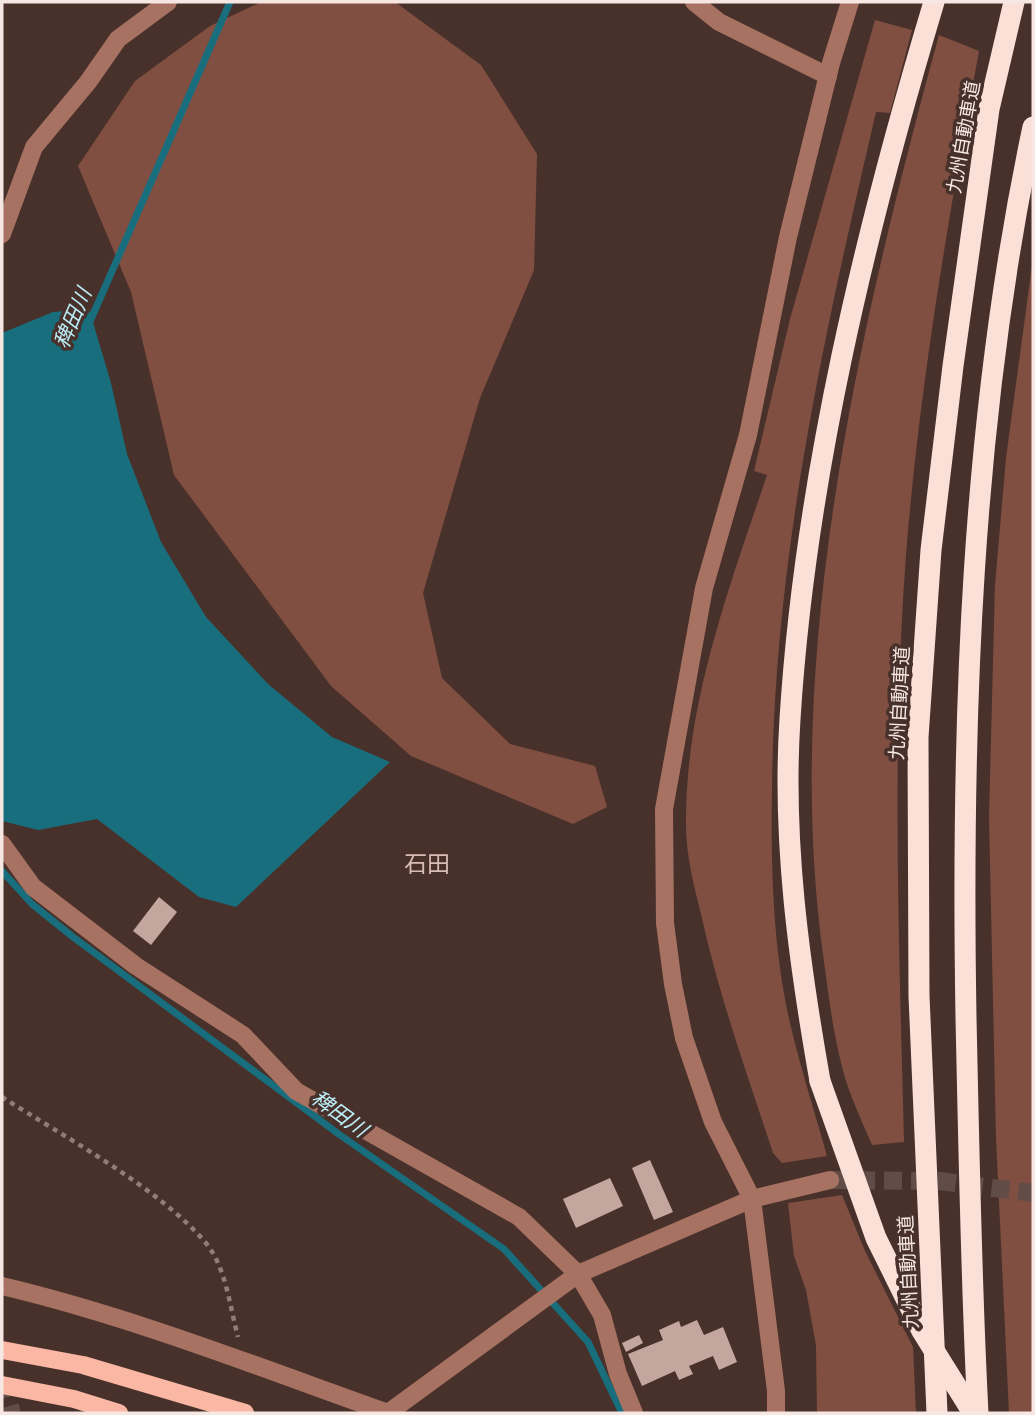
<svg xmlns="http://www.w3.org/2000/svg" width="1035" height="1415" font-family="Ubuntu,'Noto Sans JP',sans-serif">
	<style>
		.green { fill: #804f41 }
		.water { fill: #186e7d }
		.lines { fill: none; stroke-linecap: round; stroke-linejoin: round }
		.stream { stroke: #186e7d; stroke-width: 7 }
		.building { fill: #c3a79f }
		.minor-tunnel { stroke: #624c47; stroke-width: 18; stroke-dasharray: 18 9; stroke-linecap: butt }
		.path { stroke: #907d78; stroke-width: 4.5; stroke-dasharray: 5 5; stroke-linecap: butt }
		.minor { stroke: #a77262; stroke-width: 18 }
		.major { stroke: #fab8a4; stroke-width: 18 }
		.highway { stroke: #fbe0d8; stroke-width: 21 }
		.highway-bridge { stroke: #fbe0d8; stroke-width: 21 }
		.labels { text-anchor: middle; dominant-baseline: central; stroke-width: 7; stroke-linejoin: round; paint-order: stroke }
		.street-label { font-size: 19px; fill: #f6e7e3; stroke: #48312b }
		.water-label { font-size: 21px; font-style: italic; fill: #bdeef8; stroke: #48312b }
		.quarter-label { font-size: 23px; fill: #dabdb5; stroke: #48312b }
	</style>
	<rect width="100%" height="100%" fill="#48312b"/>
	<g class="green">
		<polygon points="261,2 395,2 481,65 537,154 534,270 480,398 423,593 442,678 510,744 595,766 607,807 573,824 411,756 331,686 174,475 131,292 78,166 135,81 210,26"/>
		<path d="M875,20L912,30L890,113L876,112C824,335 774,558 772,789C771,851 772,914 781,975C789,1034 811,1098 827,1156L782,1163L773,1153C747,1074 719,996 701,914C694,886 686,855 686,825C685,704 729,588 767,475L754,471L790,319Z"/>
		<path d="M939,35L979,51C949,214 921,377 907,542C891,742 899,942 904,1142L872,1145C864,1126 855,1107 848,1087C834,1044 829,998 823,954C782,653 860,325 939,35Z"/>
		<polygon points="1033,258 1033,1413 1009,1413 996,1138 989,817 995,585 1006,458"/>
		<polygon points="842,1195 865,1251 913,1347 916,1413 817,1413 816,1345 806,1290 794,1256 788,1203"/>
	</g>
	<polygon class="water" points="89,309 111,383 127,454 161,542 206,617 268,684 332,737 390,762 236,907 199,897 97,819 38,830 2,821 2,333 53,312"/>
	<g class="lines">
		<g class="stream">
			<polyline points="88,326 230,2"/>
			<polyline points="2,871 32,904 73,937 340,1135 504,1249 588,1342 622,1413"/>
		</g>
	</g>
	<g class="building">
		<polygon points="159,897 177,912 151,945 133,931"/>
		<polygon points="650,1160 673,1212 654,1220 632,1168"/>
		<polygon points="610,1178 623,1206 576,1228 563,1199"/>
		<polygon points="697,1320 704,1335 723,1327 737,1362 719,1370 713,1356 689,1366 693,1374 679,1380 675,1371 642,1386 628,1354 663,1340 659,1330 679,1321 681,1327"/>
		<polygon points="639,1335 643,1343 626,1352 622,1343"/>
	</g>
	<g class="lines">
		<g class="minor-tunnel">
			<polyline points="830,1180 939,1181 1033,1193"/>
			<polyline points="2,1380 12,1413"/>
		</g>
		<path class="path" d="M2,1097C63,1136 159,1188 205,1242C226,1266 230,1308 238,1337"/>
		<g class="minor">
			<polyline points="694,2 719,22 828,76"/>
			<polyline points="2,234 34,147 88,82 118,39 168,2"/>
			<polyline points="2,844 33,887 136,966 243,1035 296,1091 519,1217 578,1274 602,1315 618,1374 634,1413"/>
			<path d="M2,1286C133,1317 261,1368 388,1413L578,1274L752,1199L830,1180"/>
			<polyline points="776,1413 776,1391 752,1199 713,1122 684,1038 673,984 665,923 664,809 704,588 748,435 788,237 831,63 850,2"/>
		</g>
		<g class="major">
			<polyline points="2,1350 83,1365 245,1413"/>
			<polyline points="2,1385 74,1399 119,1413"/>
		</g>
		<g class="highway">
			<path d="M820,1081C799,962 782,840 790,719C805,479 865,232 934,2"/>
			<polyline points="937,1413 919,996 918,737 931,550 953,366 989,109 1014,2"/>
			<path d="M978,1413C971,1281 969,1150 966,1018C961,720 971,419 1033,127"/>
		</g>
		<polyline class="highway-bridge" points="820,1081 876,1238 922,1331 973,1413"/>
	</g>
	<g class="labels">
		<g class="street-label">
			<text transform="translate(963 137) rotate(-80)">九州自動車道</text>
			<text transform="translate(899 703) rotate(-87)">九州自動車道</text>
			<text transform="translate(908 1272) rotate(-93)">九州自動車道</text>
		</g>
		<g class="water-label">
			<text transform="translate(72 318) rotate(-67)">稗田川</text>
			<text transform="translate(340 1113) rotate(36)">稗田川</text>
		</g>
		<g class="quarter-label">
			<text x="427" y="863">石田</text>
		</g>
	</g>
	<rect width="1035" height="1415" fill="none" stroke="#f6e7e3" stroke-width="7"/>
</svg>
